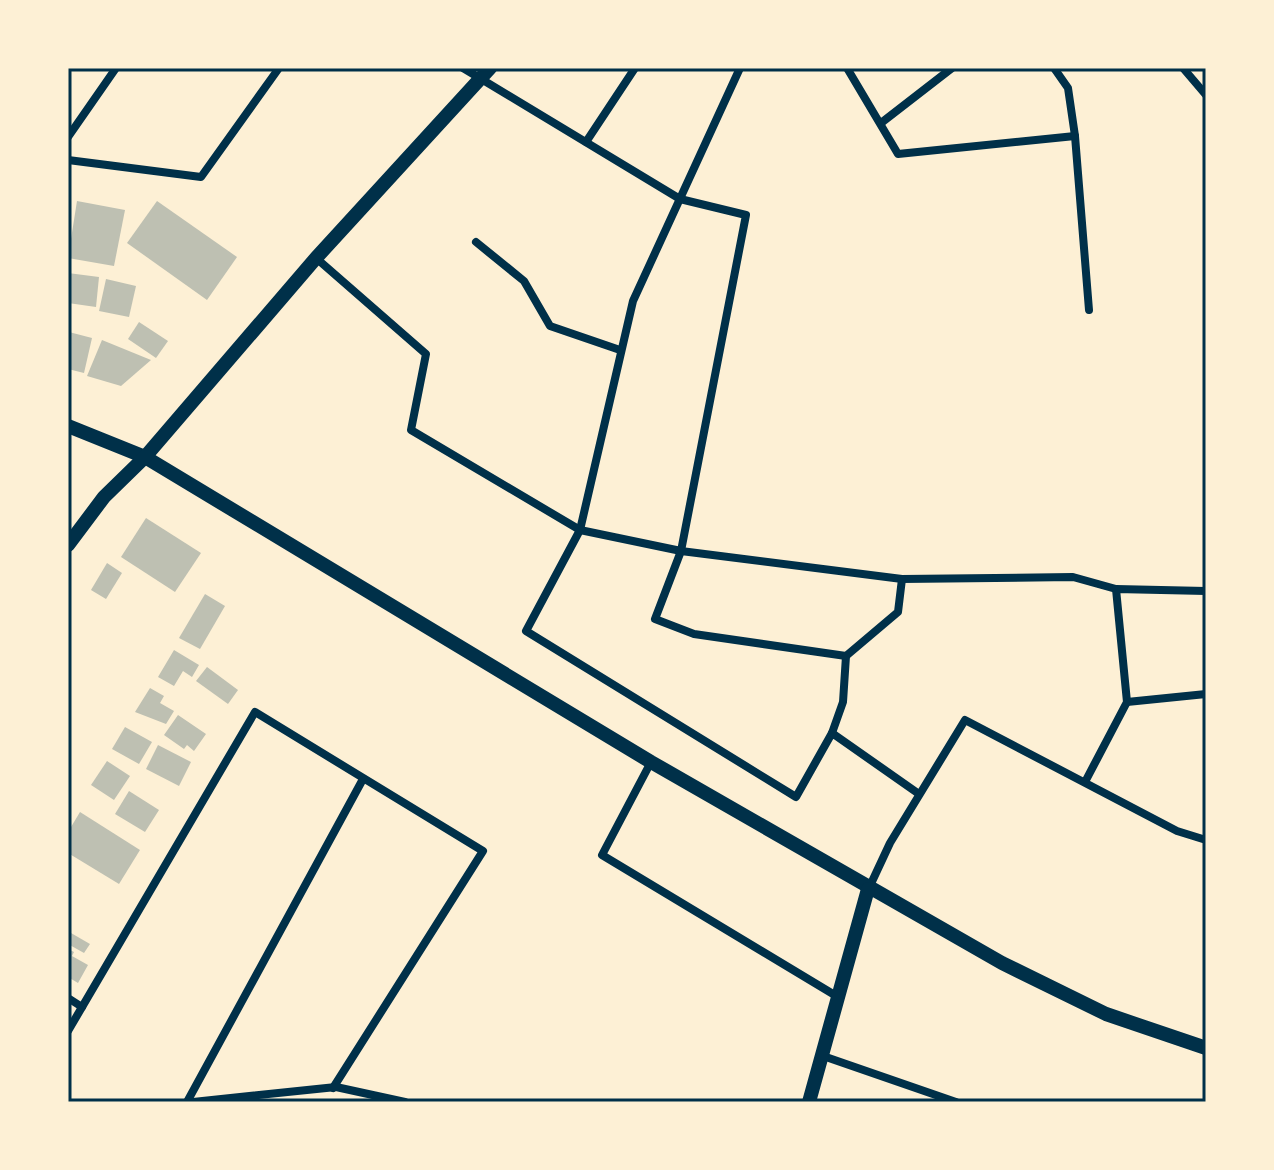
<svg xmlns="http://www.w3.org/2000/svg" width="1274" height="1170" font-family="'PT Sans',sans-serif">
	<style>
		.building { fill: #bec0b2 }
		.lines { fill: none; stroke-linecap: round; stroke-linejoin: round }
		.minor { stroke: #003049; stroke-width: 8 }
		.tertiary { stroke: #003049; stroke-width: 14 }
		.neatline { fill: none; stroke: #003049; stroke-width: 3 }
	</style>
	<rect width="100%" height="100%" fill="#fdf0d5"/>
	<g class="building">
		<polygon points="77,201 125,210 114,266 68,258"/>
		<polygon points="157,201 237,257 207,300 127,243"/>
		<polygon points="68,273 99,277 96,307 68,303"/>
		<polygon points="106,279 136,286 129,317 99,311"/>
		<polygon points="139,322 168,341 156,358 128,339"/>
		<polygon points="69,332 92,338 84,373 68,369"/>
		<polygon points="102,340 151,360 121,386 87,376"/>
		<polygon points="146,518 201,553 175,592 121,557"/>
		<polygon points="107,563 122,573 106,599 91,590"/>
		<polygon points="205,594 225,606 200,649 179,638"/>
		<polygon points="174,650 199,665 192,677 183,671 174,686 158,677"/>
		<polygon points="207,667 238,690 228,704 196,681"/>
		<polygon points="150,688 164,696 160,703 174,711 166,724 135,712"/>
		<polygon points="178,715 206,734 194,751 187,745 184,749 164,735"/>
		<polygon points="125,727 152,742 139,764 112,749"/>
		<polygon points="158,745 191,762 179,786 146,769"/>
		<polygon points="107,761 130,776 114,800 91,785"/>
		<polygon points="129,791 159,810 145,832 115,814"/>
		<polygon points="80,812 140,850 119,884 68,853 68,832"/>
		<polygon points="71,933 90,944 84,953 68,944"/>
		<polygon points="68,949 74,952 72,956 88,965 78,983 68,977"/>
	</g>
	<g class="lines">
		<g class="minor">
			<polyline points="740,68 633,301 580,530 526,631 796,797 832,733 919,794"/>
			<polyline points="847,68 898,154 1075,136"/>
			<polyline points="1054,68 1068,88 1075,136 1089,310"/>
			<polyline points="1183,68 1206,95"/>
			<polyline points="881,123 952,68"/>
			<polyline points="68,137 116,68"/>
			<polyline points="586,142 635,68"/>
			<polyline points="68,160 201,177 279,68"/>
			<polyline points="476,242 524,281 550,326 620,350"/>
			<polyline points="316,258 426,354 411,430 580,530 681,551 746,215 680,199 463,68"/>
			<polyline points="846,656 694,634 655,619 681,551 902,579 1073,577 1116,589"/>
			<polyline points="1127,702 1206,694"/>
			<polyline points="832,733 843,702 846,656 898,612 902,579"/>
			<polyline points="651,762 602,855 838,997"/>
			<polyline points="1085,782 1127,702 1116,589 1206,591"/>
			<polyline points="869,888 890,843 965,720 1177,831 1206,840"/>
			<polyline points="68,998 82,1007"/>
			<polyline points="68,1031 255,712 483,851 333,1088"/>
			<polyline points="823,1056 956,1102"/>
			<polyline points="187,1102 363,779"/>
			<polyline points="193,1102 336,1087 405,1102"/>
		</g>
		<g class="tertiary">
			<polyline points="68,426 145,457 651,762 1002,963 1106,1014 1206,1048"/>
			<polyline points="68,545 104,497 145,457 316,258 490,68"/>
			<polyline points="809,1102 868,889"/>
		</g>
	</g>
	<rect width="1274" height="1170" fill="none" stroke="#fdf0d5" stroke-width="140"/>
	<rect x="70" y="70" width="1134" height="1030" class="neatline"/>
</svg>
